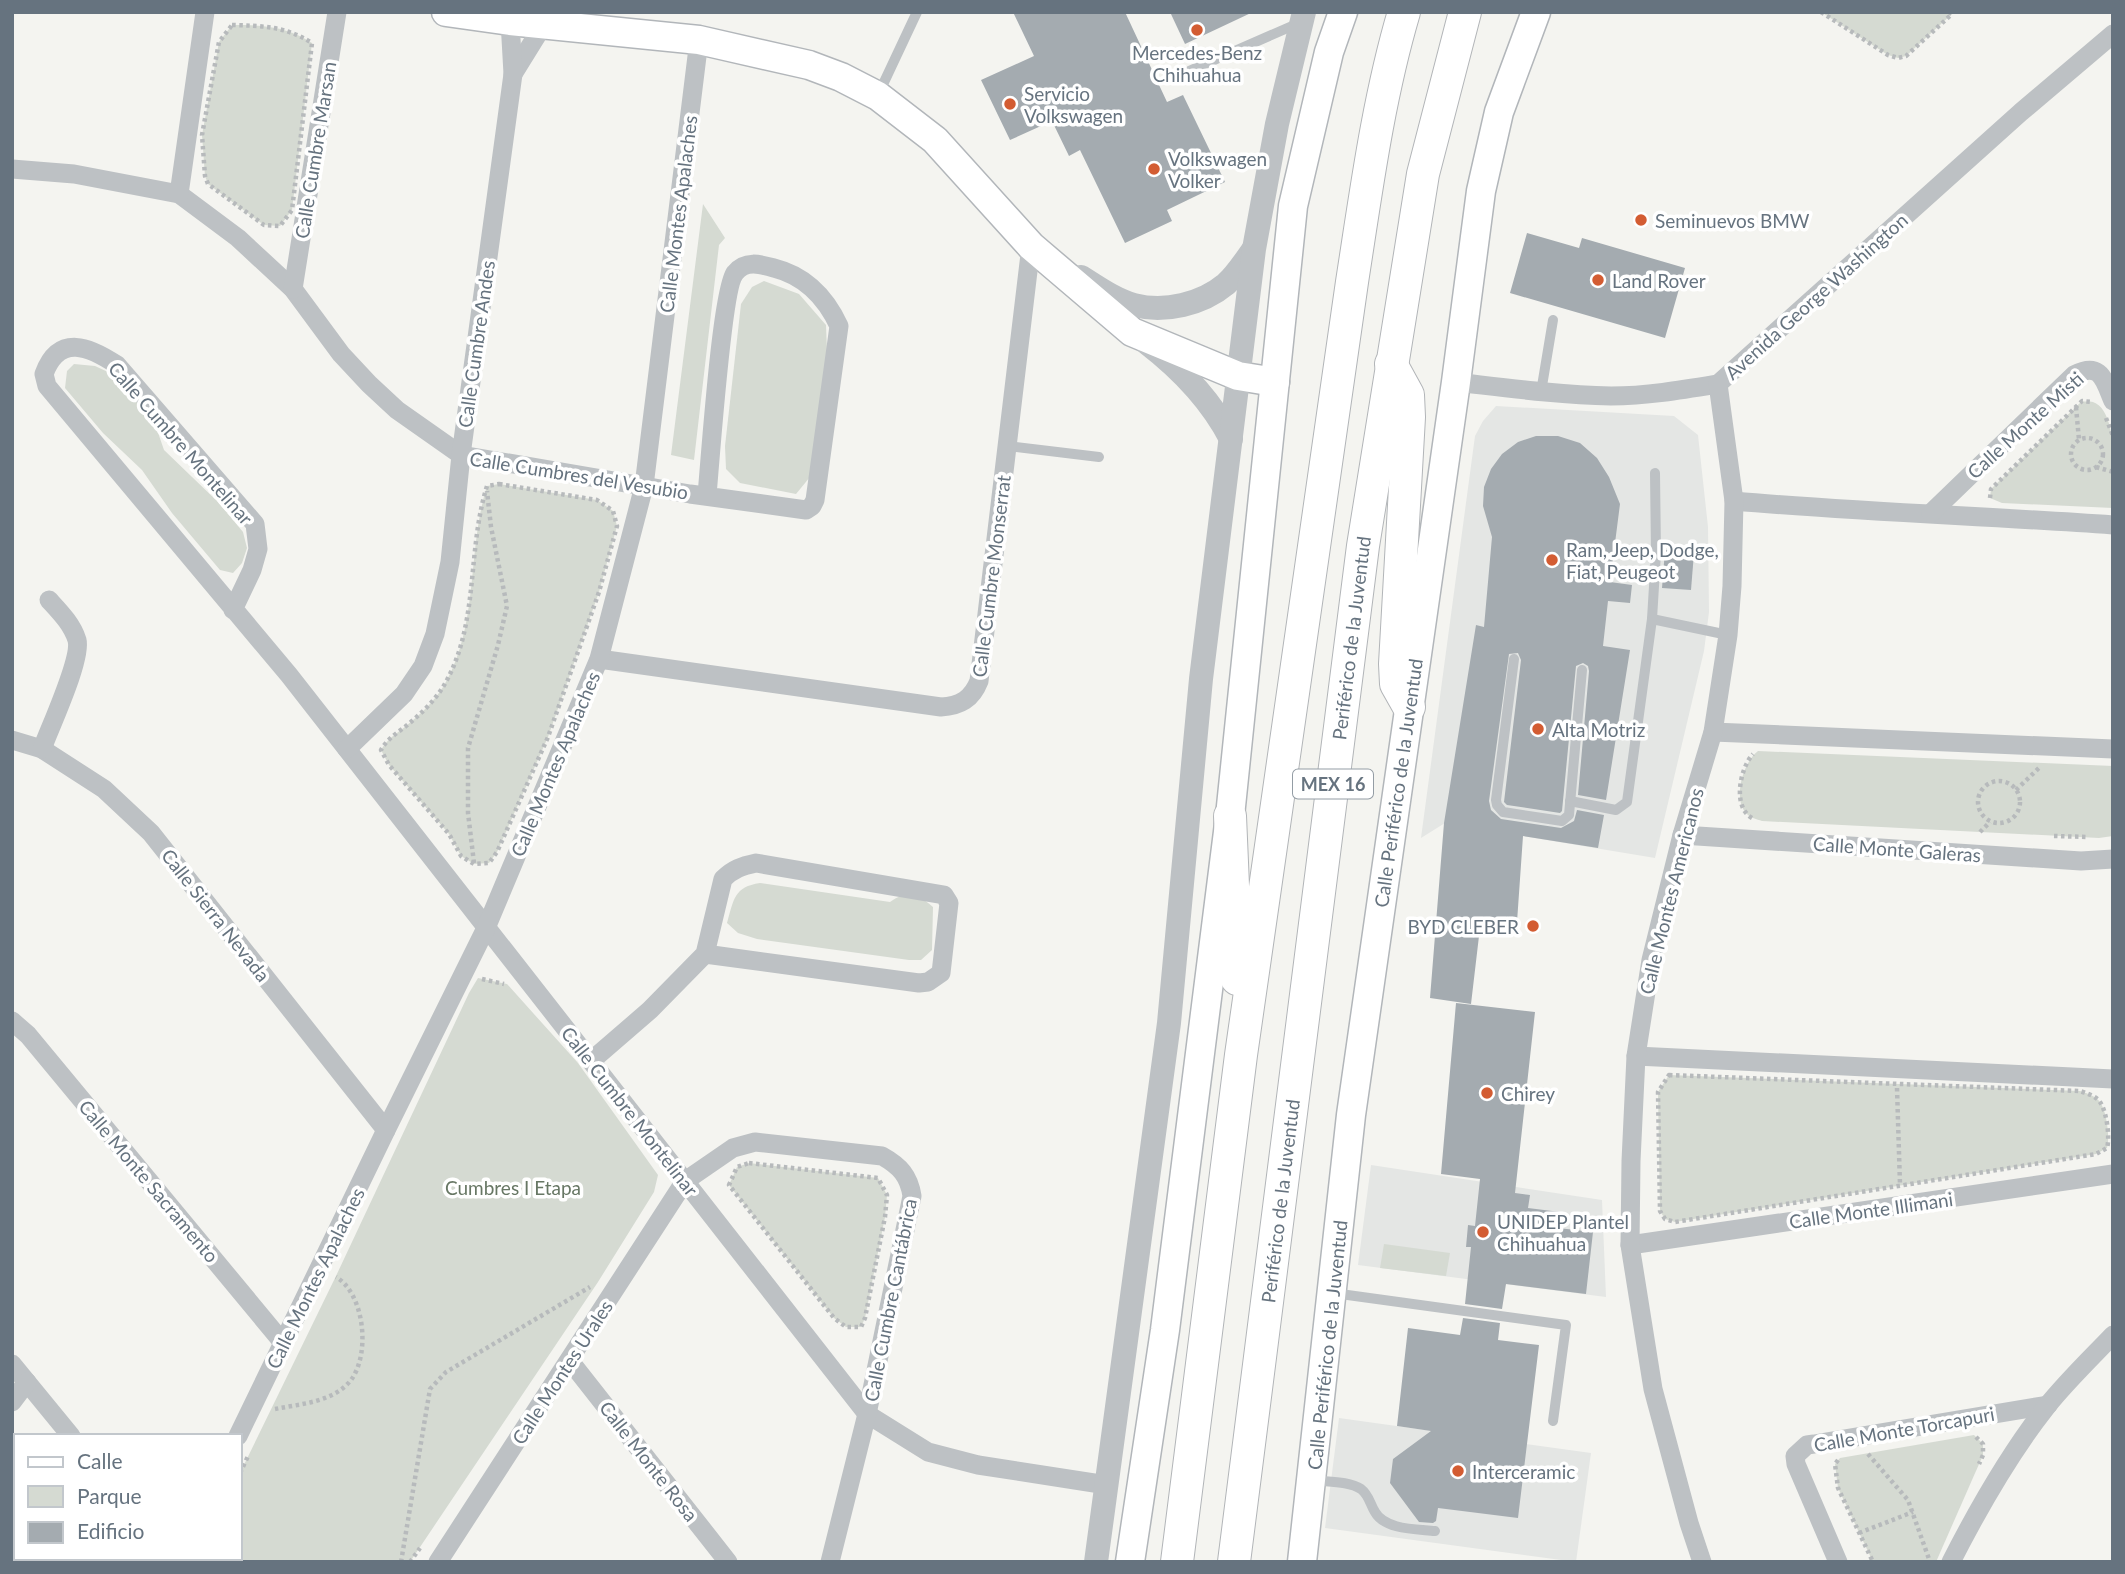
<svg xmlns="http://www.w3.org/2000/svg" width="2125" height="1574" font-family="Lato,sans-serif">
	<style>
		.built { fill: #e4e6e4 }
		.green { fill: #d5dad2 }
		.building { fill: #a4abb0 }
		.lines { fill: none; stroke-linecap: round; stroke-linejoin: round }
		.secondary-casing { stroke: #b2b6ba; stroke-width: 31 }
		.trunk-casing { stroke: #b2b5b8; stroke-width: 34 }
		.path { stroke: #b7babc; stroke-width: 4.5; stroke-dasharray: 3.5 3.5; stroke-linecap: butt }
		.service { stroke: #bdc1c4; stroke-width: 10 }
		.minor { stroke: #bdc1c4; stroke-width: 19 }
		.tertiary { stroke: #bdc1c4; stroke-width: 24 }
		.secondary { stroke: #fff; stroke-width: 28 }
		.trunk { stroke: #fff; stroke-width: 32 }
		.poi-dot { fill: #d35c32; stroke: #fff; stroke-width: 2.5 }
		.labels { text-anchor: middle; dominant-baseline: central; stroke-width: 7; stroke-linejoin: round; paint-order: stroke }
		.shield { fill: #fff; stroke: #949da5; stroke-width: 2 }
		.shield-label { font-size: 18px; font-weight: bold; fill: #66737f }
		.poi-label { font-size: 19px; fill: #66737f; stroke: #fff; text-anchor: start }
		.street-label { font-size: 19px; fill: #66737f; stroke: #fff }
		.park-label { font-size: 19px; fill: #677764; stroke: #fff }
	</style>
	<rect width="100%" height="100%" fill="#f4f4f0"/>
	<g class="built">
		<polygon points="1496,406 1674,416 1698,435 1708,527 1709,612 1704,651 1655,858 1445,823 1421,838 1475,436 1483,421"/>
		<polygon points="1371,1165 1602,1200 1606,1297 1358,1265"/>
		<polygon points="1339,1418 1591,1453 1576,1562 1325,1528"/>
	</g>
	<g class="green">
		<polygon points="1821,12 1949,12 1952,14 1906,56 1898,58 1888,55"/>
		<path d="M232,25C263,25 286,26 312,43L292,210L280,226L264,225L208,184L205,176L202,135L219,42Z"/>
		<polygon points="703,204 725,238 719,245 694,460 671,455"/>
		<polygon points="764,281 799,294 826,325 827,351 810,477 796,494 740,483 726,469 725,446 741,304 752,287"/>
		<polygon points="74,364 95,366 121,378 154,421 164,450 218,502 243,532 247,548 242,563 233,573 220,570 172,513 142,470 103,433 65,388 67,371"/>
		<path d="M2082,401C2085,402 2089,401 2093,402C2120,411 2113,484 2113,508L2002,503L1990,498L1991,489Z"/>
		<path d="M499,484L597,500L613,511L617,526L599,592L548,737L497,852L489,863L474,864L461,856L449,834L389,765L381,750C388,737 401,731 412,721C426,709 438,697 447,680C479,620 467,550 487,486Z"/>
		<path d="M1758,751L2113,766V836L2099,838L1762,821C1757,819 1750,818 1747,814C1732,800 1743,762 1758,751Z"/>
		<path d="M760,883L890,902C910,889 916,893 933,907L932,950L921,960H909L757,939L738,933L727,923C734,899 734,887 760,883Z"/>
		<polygon points="478,978 507,984 578,1063 658,1175 654,1192 598,1282 410,1562 193,1562 195,1558 240,1558 240,1473 336,1276 469,993"/>
		<path d="M1669,1075L2080,1091C2086,1093 2096,1096 2100,1102C2107,1112 2110,1138 2107,1148L2096,1154L1675,1222L1665,1219L1660,1211L1658,1092Z"/>
		<polygon points="749,1163 878,1178 887,1195 885,1217 865,1318 861,1327 846,1327 834,1318 729,1185 737,1167"/>
		<polygon points="1384,1244 1450,1253 1446,1276 1380,1268"/>
		<polygon points="1974,1435 1983,1444 1983,1455 1936,1562 1873,1562 1838,1488 1835,1464 1840,1458"/>
	</g>
	<g class="building">
		<polygon points="1013,12 1125,12 1167,102 1183,95 1225,182 1167,210 1172,221 1125,243 1080,150 1069,156 1052,121 1010,140 981,80 1034,56"/>
		<polygon points="1170,12 1253,12 1185,44"/>
		<polygon points="1527,233 1579,248 1582,238 1685,268 1665,338 1510,293"/>
		<polygon points="1536,436 1558,436 1580,443 1597,458 1609,477 1620,504 1610,582 1632,585 1630,603 1608,601 1603,646 1630,650 1606,800 1578,795 1589,671 1588,666 1583,663 1576,666 1562,811 1560,813 1507,805 1504,802 1521,660 1518,653 1509,654 1489,801 1491,810 1501,819 1561,828 1574,821 1577,810 1604,815 1598,848 1523,836 1517,922 1481,919 1471,1004 1430,998 1444,823 1476,625 1484,627 1492,537 1483,506 1484,487 1491,469 1502,454 1518,442"/>
		<polygon points="1665,550 1694,553 1691,590 1662,588"/>
		<polygon points="1456,1003 1535,1012 1515,1193 1530,1195 1528,1208 1560,1212 1558,1228 1593,1232 1586,1294 1506,1284 1502,1309 1465,1304 1471,1247 1466,1247 1468,1225 1475,1226 1480,1179 1441,1174"/>
		<polygon points="1463,1318 1500,1323 1498,1340 1539,1345 1518,1518 1438,1508 1436,1521 1433,1523 1419,1522 1390,1483 1393,1459 1431,1431 1397,1426 1408,1328 1460,1335"/>
	</g>
	<g class="lines">
		<defs>
			<g id="secondary">
				<polyline points="446,12 510,21 699,40 809,65 841,77 878,96 935,140 1031,246 1132,332 1238,376 1275,382"/>
				<polyline points="1130,1562 1165,1330 1230,816 1293,206 1329,52 1343,12"/>
				<polyline points="1302,1562 1351,1115 1456,382 1481,191 1499,112 1536,12"/>
			</g>
			<g id="trunk">
				<polyline points="1391,364 1408,395 1409,417 1395,664 1396,684 1409,707"/>
				<polyline points="1230,816 1237,979"/>
				<path d="M1177,1562L1241,1055L1352,282C1366,192 1378,100 1404,12"/>
				<polyline points="1234,1562 1363,546 1423,174 1465,12"/>
			</g>
		</defs>
		<use href="#secondary" class="secondary-casing"/>
		<use href="#trunk" class="trunk-casing"/>
		<g class="path">
			<polyline points="1821,12 1888,55 1898,58 1906,56 1952,14 1949,12"/>
			<path d="M232,25C263,26 285,26 312,43L292,210L280,226L264,225L208,184L205,176L202,135L219,42Z"/>
			<polyline points="2076,407 2079,440"/>
			<polyline points="2106,418 2113,436"/>
			<circle cx="2087" cy="454" r="16"/>
			<polyline points="2096,467 2113,472"/>
			<path d="M499,484L597,500L613,511L617,526L599,592L548,737L497,852L489,863L474,864L461,856L449,834L389,765L381,750C388,737 401,731 412,721C426,709 438,697 447,680C479,620 467,550 487,486Z"/>
			<polyline points="1990,498 1991,489 2082,401 2092,402"/>
			<circle cx="1999" cy="802" r="21"/>
			<polyline points="2016,790 2041,766"/>
			<path d="M1752,818C1732,807 1740,768 1753,754"/>
			<polyline points="1980,832 1990,822"/>
			<polyline points="2054,836 2088,837"/>
			<polyline points="474,863 468,813 468,748 498,645 507,606 491,527 487,491"/>
			<polyline points="482,979 504,984"/>
			<path d="M1669,1075L2080,1091C2086,1093 2096,1096 2100,1102C2107,1112 2110,1138 2107,1148L2096,1154L1675,1222L1665,1219L1660,1211L1658,1092Z"/>
			<polyline points="1897,1088 1900,1185"/>
			<polygon points="749,1163 878,1178 887,1195 885,1217 865,1318 861,1327 846,1327 834,1318 729,1185 737,1167"/>
			<path d="M275,1409C300,1404 334,1402 351,1380C371,1353 364,1293 336,1277"/>
			<polyline points="1976,1437 1983,1444 1983,1455 1979,1464"/>
			<polyline points="1868,1454 1908,1500 1929,1559"/>
			<polyline points="1838,1460 1835,1464 1838,1488 1873,1562"/>
			<polyline points="240,1473 249,1454"/>
			<polyline points="1859,1533 1913,1512"/>
			<polyline points="401,1562 430,1389 446,1372 590,1287"/>
			<polyline points="410,1562 420,1548"/>
		</g>
		<g class="service">
			<polyline points="1189,71 1299,23"/>
			<polyline points="878,95 917,12"/>
			<polyline points="1541,392 1553,320"/>
			<polyline points="1007,446 1099,457"/>
			<polyline points="1652,619 1728,635"/>
			<polyline points="1514,659 1496,800 1497,805 1503,812 1562,821 1569,815 1582,670"/>
			<polyline points="1570,801 1616,810 1627,802 1652,619 1656,553 1655,473"/>
			<polyline points="1333,1293 1566,1325 1553,1421"/>
			<path d="M1313,1480C1327,1482 1349,1481 1361,1489C1369,1495 1370,1504 1375,1512C1385,1530 1417,1529 1435,1531"/>
		</g>
		<g class="minor">
			<polyline points="513,74 544,24"/>
			<path d="M12,169L74,174L179,194L238,238L293,289L341,354L369,384L397,410L461,455L690,494L806,510L812,506L815,500L839,326C826,298 806,276 774,268C760,264 745,260 735,273C722,288 710,463 707,495"/>
			<polyline points="179,194 205,12"/>
			<polyline points="293,289 337,12"/>
			<path d="M1456,382C1508,388 1559,395 1611,396C1647,396 1682,390 1718,384L2021,112L2113,34"/>
			<path d="M1734,501C1860,512 1986,516 2113,525"/>
			<path d="M1931,513L2074,375C2101,361 2104,380 2113,401"/>
			<path d="M233,610L252,570L258,549L255,524L117,365C90,347 59,333 44,374L47,386L289,675L867,1414L928,1452L978,1465L1107,1485"/>
			<path d="M599,659L941,707C960,706 972,699 979,681L1031,246"/>
			<polyline points="1713,732 2113,749"/>
			<polyline points="12,740 42,749 104,789 151,833 386,1130"/>
			<path d="M42,749C50,727 82,659 77,640C72,624 60,612 49,600"/>
			<polyline points="347,749 404,694 423,666 435,634 450,562 461,455 513,74 510,21"/>
			<polyline points="1682,835 2081,861 2113,859"/>
			<polyline points="12,1021 28,1035 284,1344"/>
			<polyline points="1636,1056 2113,1079"/>
			<path d="M591,1061L650,1010L705,954L919,983L928,982L941,973L949,903L944,895L756,863C742,866 733,869 723,879L705,954"/>
			<polyline points="1630,1245 2113,1174"/>
			<polyline points="570,1361 728,1562"/>
			<polyline points="12,1364 71,1436"/>
			<polyline points="12,1402 27,1382"/>
			<polyline points="238,1436 386,1130 486,928 599,659 644,486 699,40"/>
			<polyline points="173,1562 175,1558"/>
			<path d="M438,1562L685,1181L733,1148L755,1142L882,1156C900,1166 909,1176 912,1196L867,1414L830,1562"/>
			<polyline points="1702,1562 1689,1523 1653,1389 1630,1245 1631,1161 1636,1056 1651,960 1682,835 1713,732 1728,635 1732,586 1734,501 1718,384"/>
			<polyline points="1838,1562 1796,1464 1795,1456 1807,1445 1814,1444 2048,1405"/>
			<path d="M1951,1562C1979,1507 2009,1454 2047,1406C2067,1381 2091,1358 2113,1335"/>
		</g>
		<g class="tertiary">
			<path d="M1081,277C1097,287 1115,300 1134,305C1165,313 1202,304 1226,284C1237,274 1245,261 1253,250"/>
			<path d="M1147,343C1182,370 1211,400 1231,439"/>
			<polyline points="1096,1562 1169,1023 1201,679 1254,249 1277,124 1304,12"/>
		</g>
		<use href="#secondary" class="secondary"/>
		<use href="#trunk" class="trunk"/>
	</g>
	<g class="poi-dot">
		<circle cx="1197" cy="30" r="7"/>
		<circle cx="1010" cy="104" r="7"/>
		<circle cx="1154" cy="169" r="7"/>
		<circle cx="1641" cy="220" r="7"/>
		<circle cx="1598" cy="280" r="7"/>
		<circle cx="1552" cy="560" r="7"/>
		<circle cx="1538" cy="729" r="7"/>
		<circle cx="1533" cy="926" r="7"/>
		<circle cx="1487" cy="1093" r="7"/>
		<circle cx="1483" cy="1232" r="7"/>
		<circle cx="1458" cy="1471" r="7"/>
	</g>
	<g class="labels">
		<rect class="shield" x="1293" y="769.5" width="80" height="29" rx="5"/>
		<g class="shield-label">
			<text x="1333" y="784">MEX 16</text>
		</g>
		<g class="poi-label">
			<text x="1197" y="52" text-anchor="middle">Mercedes-Benz<tspan x="1197" dy="22">Chihuahua</tspan></text>
			<text x="1024" y="93">Servicio<tspan x="1024" dy="22">Volkswagen</tspan></text>
			<text x="1168" y="158">Volkswagen<tspan x="1168" dy="22">Volker</tspan></text>
			<text x="1655" y="220">Seminuevos BMW</text>
			<text x="1612" y="280">Land Rover</text>
			<text x="1566" y="549">Ram, Jeep, Dodge,<tspan x="1566" dy="22">Fiat, Peugeot</tspan></text>
			<text x="1552" y="729">Alta Motriz</text>
			<text x="1519" y="926" text-anchor="end">BYD CLEBER</text>
			<text x="1501" y="1093">Chirey</text>
			<text x="1497" y="1221">UNIDEP Plantel<tspan x="1497" dy="22">Chihuahua</tspan></text>
			<text x="1472" y="1471">Interceramic</text>
		</g>
		<g class="street-label">
			<text transform="translate(315 150) rotate(-81)">Calle Cumbre Marsan</text>
			<text transform="translate(678 214) rotate(-83)">Calle Montes Apalaches</text>
			<text transform="translate(1816 296) rotate(-42)">Avenida George Washington</text>
			<text transform="translate(476 344) rotate(-82)">Calle Cumbre Andes</text>
			<text transform="translate(2025 425) rotate(-42)">Calle Monte Misti</text>
			<text transform="translate(181 443) rotate(49)">Calle Cumbre Montelinar</text>
			<text transform="translate(579 475) rotate(9)">Calle Cumbres del Vesubio</text>
			<text transform="translate(991 576) rotate(-83)">Calle Cumbre Monserrat</text>
			<text transform="translate(1351 638) rotate(-83)">Periférico de la Juventud</text>
			<text transform="translate(555 764) rotate(-67)">Calle Montes Apalaches</text>
			<text transform="translate(1398 783) rotate(-82)">Calle Periférico de la Juventud</text>
			<text transform="translate(1897 849) rotate(4)">Calle Monte Galeras</text>
			<text transform="translate(1671 891) rotate(-76)">Calle Montes Americanos</text>
			<text transform="translate(216 915) rotate(52)">Calle Sierra Nevada</text>
			<text transform="translate(630 1111) rotate(52)">Calle Cumbre Montelinar</text>
			<text transform="translate(149 1181) rotate(50)">Calle Monte Sacramento</text>
			<text transform="translate(1280 1201) rotate(-83)">Periférico de la Juventud</text>
			<text transform="translate(1871 1210) rotate(-8)">Calle Monte Illimani</text>
			<text transform="translate(315 1278) rotate(-64)">Calle Montes Apalaches</text>
			<text transform="translate(890 1300) rotate(-79)">Calle Cumbre Cantábrica</text>
			<text transform="translate(1327 1345) rotate(-84)">Calle Periférico de la Juventud</text>
			<text transform="translate(562 1372) rotate(-57)">Calle Montes Urales</text>
			<text transform="translate(1904 1429) rotate(-10)">Calle Monte Torcapuri</text>
			<text transform="translate(649 1461) rotate(52)">Calle Monte Rosa</text>
		</g>
		<g class="park-label">
			<text x="513" y="1187">Cumbres I Etapa</text>
		</g>
	</g>
	<rect width="2125" height="1574" fill="none" stroke="#66737f" stroke-width="28"/>
	<rect x="14" y="1434" width="228" height="126" fill="#ffffff" stroke="#c2c7cc" stroke-width="2"/>
	<rect x="28" y="1457" width="35" height="10" fill="#ffffff" stroke="#c2c7cc" stroke-width="2"/>
	<text x="77" y="1469" font-size="21" fill="#66737f">Calle</text>
	<rect x="28" y="1486" width="35" height="21" fill="#d5dad2" stroke="#c2c7cc" stroke-width="2"/>
	<text x="77" y="1504" font-size="21" fill="#66737f">Parque</text>
	<rect x="28" y="1522" width="35" height="21" fill="#a4abb0" stroke="#c2c7cc" stroke-width="2"/>
	<text x="77" y="1539" font-size="21" fill="#66737f">Edificio</text>
</svg>
